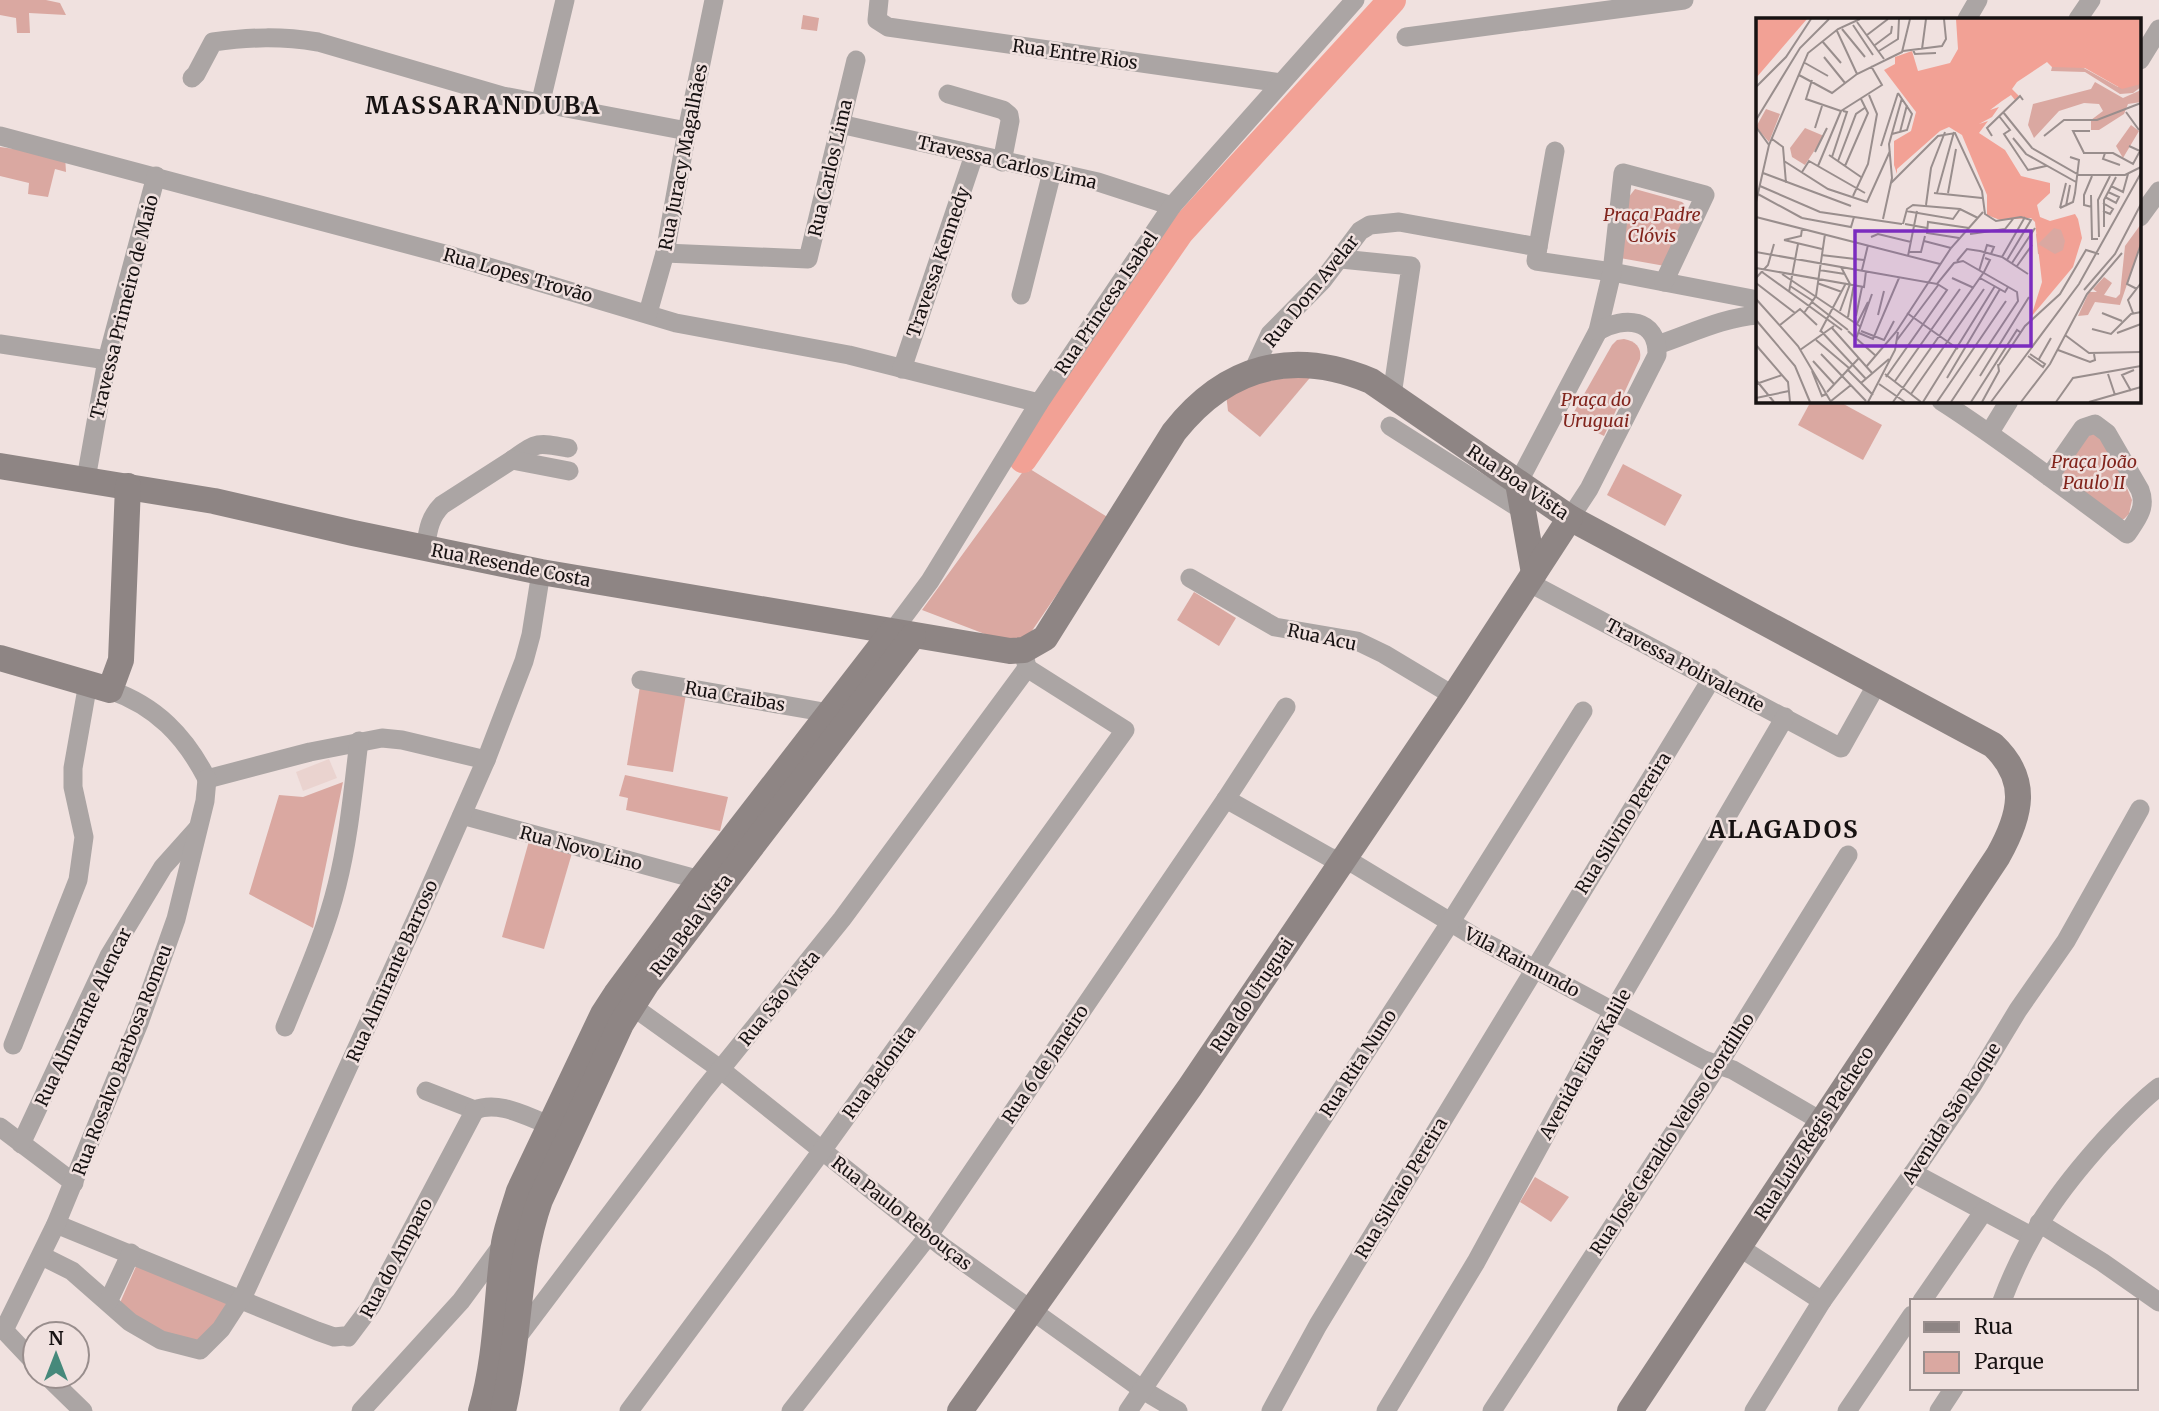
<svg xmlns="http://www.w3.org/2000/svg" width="2159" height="1411" font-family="Merriweather,serif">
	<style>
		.built { fill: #ead3cf }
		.green { fill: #daa8a1 }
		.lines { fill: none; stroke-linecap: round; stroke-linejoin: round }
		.river { stroke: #f2a195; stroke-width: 28 }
		.street { stroke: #aba5a4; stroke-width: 19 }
		.secondary { stroke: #8e8584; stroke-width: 26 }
		.labels { text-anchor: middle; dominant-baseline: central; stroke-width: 5; stroke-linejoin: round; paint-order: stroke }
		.street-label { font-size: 18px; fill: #171212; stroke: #f0e1df }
		.park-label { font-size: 18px; font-style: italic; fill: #81241c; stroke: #f0e1df }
		.district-label { font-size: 24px; font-weight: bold; letter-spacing: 2px; fill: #171212; stroke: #f0e1df }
		.inset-road { fill: none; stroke: #998e8d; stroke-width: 2 }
		.view { fill: #7b2cbf; fill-opacity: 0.15; stroke: #7b2cbf; stroke-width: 3.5 }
		.inset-edge { fill: none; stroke: #171212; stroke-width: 3.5 }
	</style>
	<rect width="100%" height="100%" fill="#f0e1df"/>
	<polygon class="built" points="329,759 337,778 303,791 296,772"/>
	<g class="green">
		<polygon points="0,0 46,0 60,3 66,15 29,13 30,33 17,33 16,18 0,15"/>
		<polygon points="803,15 819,18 817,31 801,29"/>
		<polygon points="0,147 65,156 66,172 55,169 48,197 28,194 29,183 0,176"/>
		<polygon points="1635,189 1682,202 1686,206 1686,214 1665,266 1620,258 1628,198"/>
		<path d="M1624,339C1635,341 1642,347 1640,359L1604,436L1570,419L1612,345L1617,340Z"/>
		<polygon points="1314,373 1260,437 1228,411 1226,394 1231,387"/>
		<polygon points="1811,401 1838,401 1882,425 1863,460 1798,425"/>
		<polygon points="2094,432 2107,440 2132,500 2129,514 2124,519 2117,519 2060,476 2083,440"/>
		<polygon points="1623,464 1682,495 1665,526 1607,495"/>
		<polygon points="1030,469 1109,518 1025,641 1011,644 922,610 1024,470 1028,472"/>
		<polygon points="1194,592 1236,618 1219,646 1177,620"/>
		<polygon points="641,680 687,688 673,772 627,765"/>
		<polygon points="625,775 728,797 720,831 626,810 628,798 619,796"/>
		<polygon points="343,782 313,928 249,894 279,795 303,797"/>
		<polygon points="529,841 572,853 544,949 502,937"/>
		<polygon points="1535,1177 1569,1197 1551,1222 1520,1202"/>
		<polygon points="137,1264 228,1301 215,1324 199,1342 158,1333 119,1305"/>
	</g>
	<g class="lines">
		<polyline class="river" points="1023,459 1180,232 1392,0"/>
		<g class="street">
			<polyline points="879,0 877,20 888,27 1281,83"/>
			<polyline points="1967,19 1978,0"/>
			<polyline points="2078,19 2091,0"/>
			<polyline points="1406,37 1684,0"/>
			<polyline points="2140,60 2159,29"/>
			<path d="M192,78L196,74L213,42C251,37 281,36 318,42L503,96L687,131"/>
			<polyline points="948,94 1003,110 1009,115 1010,121 1002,162"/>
			<polyline points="540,105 565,0"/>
			<polyline points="840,124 1098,182 1172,206"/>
			<polyline points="0,136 452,256 676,323 849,355 1039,403"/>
			<polyline points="2140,217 2159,191"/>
			<polyline points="1538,247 1555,151"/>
			<polyline points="665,253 808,259 856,60"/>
			<polyline points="1341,259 1411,266 1392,395"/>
			<polyline points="1021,295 1052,172"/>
			<polyline points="648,313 665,253 687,131 714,0"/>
			<polyline points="0,344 107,360"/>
			<path d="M1657,345C1690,334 1724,317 1758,315"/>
			<polyline points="902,369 974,155"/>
			<polyline points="1253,371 1270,334 1323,280 1360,231 1370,225 1399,222 1538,247 1536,261 1612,272 1758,300"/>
			<path d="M1941,401C2005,442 2065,489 2127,534C2137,519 2147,508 2140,490L2107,433L2095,424L2083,428L2049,477"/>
			<polyline points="1390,426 1522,510"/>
			<polyline points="1990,432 2009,401"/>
			<path d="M512,460C538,442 536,442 568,448"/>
			<polyline points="86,479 107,360 156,176"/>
			<polyline points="1518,483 1598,331 1612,272 1623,173 1705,195 1664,282"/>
			<path d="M1570,518L1589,489L1657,355C1658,318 1624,316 1598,331"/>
			<path d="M425,549C428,531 429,518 442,505L512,460L569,471"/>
			<polyline points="1190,578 1275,627 1357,641 1384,654 1454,696"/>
			<polyline points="1528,582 1841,748 1878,682"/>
			<polyline points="892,632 930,581 1039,403 1172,206 1355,0"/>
			<polyline points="641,680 829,713"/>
			<path d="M110,690C156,706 185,736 207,779"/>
			<polyline points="207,779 310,752 382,738 402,740 486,760"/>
			<polyline points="1226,799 1329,857 1356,865 1475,937 1704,1060 1733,1070 1821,1121"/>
			<polyline points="462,815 700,880"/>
			<polyline points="632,1006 720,1069 943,1247 1143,1390 1178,1411"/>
			<path d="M285,1027C304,980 325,934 337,885C349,838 353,789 359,741"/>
			<polyline points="13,1045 78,880 84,837 73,787 73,768 88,683"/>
			<path d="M426,1091L475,1110C499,1100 527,1117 550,1125"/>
			<polyline points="0,1127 74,1183"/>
			<polyline points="21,1144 109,956 163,867 197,829"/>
			<polyline points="1913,1173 1984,1211"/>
			<polyline points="2039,1223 2102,1262 2159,1302"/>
			<polyline points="56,1224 317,1331 334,1337 344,1336 348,1337 372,1305 475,1110"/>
			<polyline points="1739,1247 1822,1301"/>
			<polyline points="42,1256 72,1271 130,1322 161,1340 200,1350 221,1329 245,1292 417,917 486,760 524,661 531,635 541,572"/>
			<polyline points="1922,1301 1984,1211 2031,1236"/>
			<path d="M2002,1301C2027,1235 2058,1191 2105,1139C2122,1121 2139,1102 2159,1087"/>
			<polyline points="108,1302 131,1253"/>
			<polyline points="0,1326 35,1363"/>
			<polyline points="4,1330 56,1224 139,1023 176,919 205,801 207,779"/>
			<polyline points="516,1339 703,1091 842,919 1027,668 1025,658"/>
			<polyline points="47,1376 83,1411"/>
			<polyline points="361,1411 461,1301 503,1244"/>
			<polyline points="629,1411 821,1152 1125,730 1027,668"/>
			<polyline points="791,1411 929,1235 1226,799 1286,707"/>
			<polyline points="1128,1411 1244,1239 1450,923 1583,711"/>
			<polyline points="1271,1411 1318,1325 1712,678"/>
			<polyline points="1386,1411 1476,1262 1613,1011 1785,717"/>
			<polyline points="1492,1411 1718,1065 1848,855"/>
			<polyline points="1754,1411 1822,1301 1913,1173 1972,1086 2018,1010 2066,941 2140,809"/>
			<polyline points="1847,1411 1912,1315"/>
			<polyline points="1939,1411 1954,1388"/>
		</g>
		<g class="secondary">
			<path d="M0,466L214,501L353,533L541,572L1010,651L1024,650L1045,638L1174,432C1226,366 1292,348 1371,381L1570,518L1993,745C2030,780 2021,815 1998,856L1630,1411"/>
			<polyline points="1518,483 1534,573"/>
			<polyline points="0,658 110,690 121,660 128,486"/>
			<path d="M481,1411C497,1356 496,1300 504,1243C507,1226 514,1208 519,1191L603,1014L616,994L700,880L892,632"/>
			<path d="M503,1411C520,1341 516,1268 540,1200L621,1024L647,983L913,636"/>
			<polyline points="960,1411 1190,1087 1454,696 1570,518"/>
		</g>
	</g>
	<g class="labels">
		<g class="street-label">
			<text transform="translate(1075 54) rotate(8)">Rua Entre Rios</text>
			<text transform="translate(683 157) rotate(-79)">Rua Juracy Magalhães</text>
			<text transform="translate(1007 162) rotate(13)">Travessa Carlos Lima</text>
			<text transform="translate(830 168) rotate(-77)">Rua Carlos Lima</text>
			<text transform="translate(938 262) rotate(-71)">Travessa Kennedy</text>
			<text transform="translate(518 275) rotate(16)">Rua Lopes Trovão</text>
			<text transform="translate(1311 291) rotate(-51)">Rua Dom Avelar</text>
			<text transform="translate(1106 303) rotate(-56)">Rua Princesa Isabel</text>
			<text transform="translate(124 307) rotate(-76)">Travessa Primeiro de Maio</text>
			<text transform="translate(1518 482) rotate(34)">Rua Boa Vista</text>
			<text transform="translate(511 565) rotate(11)">Rua Resende Costa</text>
			<text transform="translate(1322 637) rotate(12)">Rua Acu</text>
			<text transform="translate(1685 665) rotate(28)">Travessa Polivalente</text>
			<text transform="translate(735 696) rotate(10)">Rua Craibas</text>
			<text transform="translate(1623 823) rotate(-58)">Rua Silvino Pereira</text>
			<text transform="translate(581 848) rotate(15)">Rua Novo Lino</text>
			<text transform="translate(691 925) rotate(-53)">Rua Bela Vista</text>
			<text transform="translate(1522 962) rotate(28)">Vila Raimundo</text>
			<text transform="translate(392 971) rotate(-66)">Rua Almirante Barroso</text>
			<text transform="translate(1252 995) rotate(-56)">Rua do Uruguai</text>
			<text transform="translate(779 998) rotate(-51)">Rua São Vista</text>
			<text transform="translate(83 1017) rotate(-64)">Rua Almirante Alencar</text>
			<text transform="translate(122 1060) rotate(-69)">Rua Rosalvo Barbosa Romeu</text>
			<text transform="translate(1358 1063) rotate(-57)">Rua Rita Nuno</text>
			<text transform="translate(1045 1064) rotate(-56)">Rua 6 de Janeiro</text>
			<text transform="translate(1585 1064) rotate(-61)">Avenida Elias Kalile</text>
			<text transform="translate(879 1072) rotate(-54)">Rua Belonita</text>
			<text transform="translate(1951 1113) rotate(-57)">Avenida São Roque</text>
			<text transform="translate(1814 1133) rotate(-57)">Rua Luiz Régis Pacheco</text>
			<text transform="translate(1672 1134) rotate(-57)">Rua José Geraldo Veloso Gordilho</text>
			<text transform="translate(1401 1188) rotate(-59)">Rua Silvaio Pereira</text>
			<text transform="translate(902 1213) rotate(38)">Rua Paulo Rebouças</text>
			<text transform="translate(396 1258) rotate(-62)">Rua do Amparo</text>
		</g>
		<g class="park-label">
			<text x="1652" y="214">Praça Padre<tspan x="1652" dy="21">Clóvis</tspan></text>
			<text x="1596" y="399">Praça do<tspan x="1596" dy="21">Uruguai</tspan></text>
			<text x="2094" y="461">Praça João<tspan x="2094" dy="21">Paulo II</tspan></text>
		</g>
		<g class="district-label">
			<text x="483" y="105">MASSARANDUBA</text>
			<text x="1784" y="829">ALAGADOS</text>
		</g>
	</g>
	<g transform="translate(1756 18)">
		<rect width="385" height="385" fill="#f0e1df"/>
		<path d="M296,49H326L362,69L385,57V69L377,75L364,76L329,54L295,53ZM339,64L367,80L385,72V84L372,86L368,96L343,112H335V102L347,93L343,86L328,85L303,93L278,120L272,107L277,86L335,71ZM10,91L24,96L13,124L0,109ZM375,107L383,113L367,140L360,128ZM49,110L68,118L49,147L36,139L34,130ZM302,206L313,224L306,239L282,236L280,216ZM385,206V225L364,287L339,284L332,297L322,298L333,274H341L337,271L348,259L356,265L348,277L360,280L364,276L369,228Z" fill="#daa8a1"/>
		<path d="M0,1H51L0,60ZM200,1H385V66L366,71L329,50L296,49L291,44L261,64L256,71L263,78L259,82L255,77L246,83L234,92L243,89L236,99L223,106L232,103L223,115L249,132L265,158L294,165V175L281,187L284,199L294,203L319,196L322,201L326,220L317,249L275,299L286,264L279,204L275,200L244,202L231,197V177L206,117L193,109L184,113L141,151V156L138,147V123L155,113L160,94L128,52L139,46V39L156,33L162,53L194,45L202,31ZM298,210L305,212L309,223L307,232L299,236L282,226Z" fill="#f2a195" fill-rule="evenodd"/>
		<path class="inset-road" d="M101,4L128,41M97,7L117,37M86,11L109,39M81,13L101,56M111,17L132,1M66,23L85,45M119,27L135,15L136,8M166,31L170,1M157,32L159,36L180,35M123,33L142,21L143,1M147,33L186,28L190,21L188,1M68,39L89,65M49,45L72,58M43,57L76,75L101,56L146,34L154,1M56,62L50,81L85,93M0,69L30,39L55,1M85,93L126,67L115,48M247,94L276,130L323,157H369L385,149M370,94L383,112M243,98L254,112L248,116L272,152L290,148M0,102L44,30L73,1M0,109L13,127M59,110L66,88M144,114L151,87M136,116L151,112L156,96L142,75M236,118L231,110L264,78L267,82M288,118L308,102H341L385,85M257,120L270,136L320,164M16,121L27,129L30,165M125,128L142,75M59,134L71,110M327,135H357L377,146L384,133L373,128M328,135L317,113H334M349,135L347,141L364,147M73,137L105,159M76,139L91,94L87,93M28,143L72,171L111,184L134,133M82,143L100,96L110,89M62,148L85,93M89,148L112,95L105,81M46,154L53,143L109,175M7,155L95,188M336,158L328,177V187L336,189M135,165L182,118L199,115L226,173L229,196L240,203L265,199L275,202L251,242M4,168L64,194L146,206M355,168L367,174L372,156M0,175L46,200M178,175L226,180M181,175L198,114M192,175L200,131M335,177L336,221H342M97,178L112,146L121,96L113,77M349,179L360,185L363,179L352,174M0,184L13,127L52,35L82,11L104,1M170,187L175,150L189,114M310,188L314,167M304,190L317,184L319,175L323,142L314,139M304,190L310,165M150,193L197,201L204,191M347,193L354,196L357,191L347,185M0,199L184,246M46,200L95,209L98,199M127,201L136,160L133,126L146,80M147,206L151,191L157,187L204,191L222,200M149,206L171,210M348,209V182L360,159M214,216L249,211L257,201M115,219L122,216L155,224M343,219L342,182L354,158M203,220L171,215L172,204L213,210M28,222L66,231M28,222L45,218L46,211M168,223L195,230M0,234L181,266L198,245L207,243L261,274L262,283L195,384M153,234H165L169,218M65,237L108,242M152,238L161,193M246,239L269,199M201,243L211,231L224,233L246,239L272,256M256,245L279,210M261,248L276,227M0,250L108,269L110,253M63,252L89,256M106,252L112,227M223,253L231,227L238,229L235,236M6,254L86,312M26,256L105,309M0,260L12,247L18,226M196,260L218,270M224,260L249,274L252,269M0,265L39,295M61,265L86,274M34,268L57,283M381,271L371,266L385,226M328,272L359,236L385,186M33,274L42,226M0,281L42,328L75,384M56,284L92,312M84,293L94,266L85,249M48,295L60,278L69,216M151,295L202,331M346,295L366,303M377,295L372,282L385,265M122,297L128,273M100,298L106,269M92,299L98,266M0,302L39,348L54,384M101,306L112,284M24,307L44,291L61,307M76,310L116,355M336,311L355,316L375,296L385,294M65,313L110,361M92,313L120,338M105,313L128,322L138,303M64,314L90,265M103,315L117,321L143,260M361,315L385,306M309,317L333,335L385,334M100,321L116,276M60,322L93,350M141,322L183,266M0,327L32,364L34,384M44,332L78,308M302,332L334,344L339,342L338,336M65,336L110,383M272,338L287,349L289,346L274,336M283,341L295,320M57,343L79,367M243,347L269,308L304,276L330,232L343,236M110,349L140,314L195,230L227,194M91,351L117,377M56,353L66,378L70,376M129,356L165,384M352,356L359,377M224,358L273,279M130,359L191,272L183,267M191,360L244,271M0,362L18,384M139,363L204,271M105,365L133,341M0,366L26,357M123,366L149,384M375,373L366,357L378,352M71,374L103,340M155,376L228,271M0,380L33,373M75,383L95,367M112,384L139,332L142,314M137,384L228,254L234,242L229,240M167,384L239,268M181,384L250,283M215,384L261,312L264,314M226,384L243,353L242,346M235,384L323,266L385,155M265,384L294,346L331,276L366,235M300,384L317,360L385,348M333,384L385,369"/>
		<path class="view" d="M99,213H275V328H99Z"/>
		<rect width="385" height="385" class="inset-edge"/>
	</g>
	<rect x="1910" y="1299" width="228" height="91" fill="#f0e1df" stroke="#998e8d" stroke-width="2"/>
	<rect x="1924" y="1322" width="35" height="10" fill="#8e8584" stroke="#998e8d" stroke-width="2"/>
	<text x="1974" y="1334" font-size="21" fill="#171212">Rua</text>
	<rect x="1924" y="1352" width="35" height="21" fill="#daa8a1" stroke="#998e8d" stroke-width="2"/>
	<text x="1974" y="1369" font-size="21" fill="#171212">Parque</text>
	<g transform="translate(56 1355)"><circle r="33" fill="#f0e1df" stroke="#998e8d" stroke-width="2"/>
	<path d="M0-5L12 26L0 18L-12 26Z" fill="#46897b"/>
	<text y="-10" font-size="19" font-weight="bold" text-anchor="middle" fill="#171212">N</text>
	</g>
</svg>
